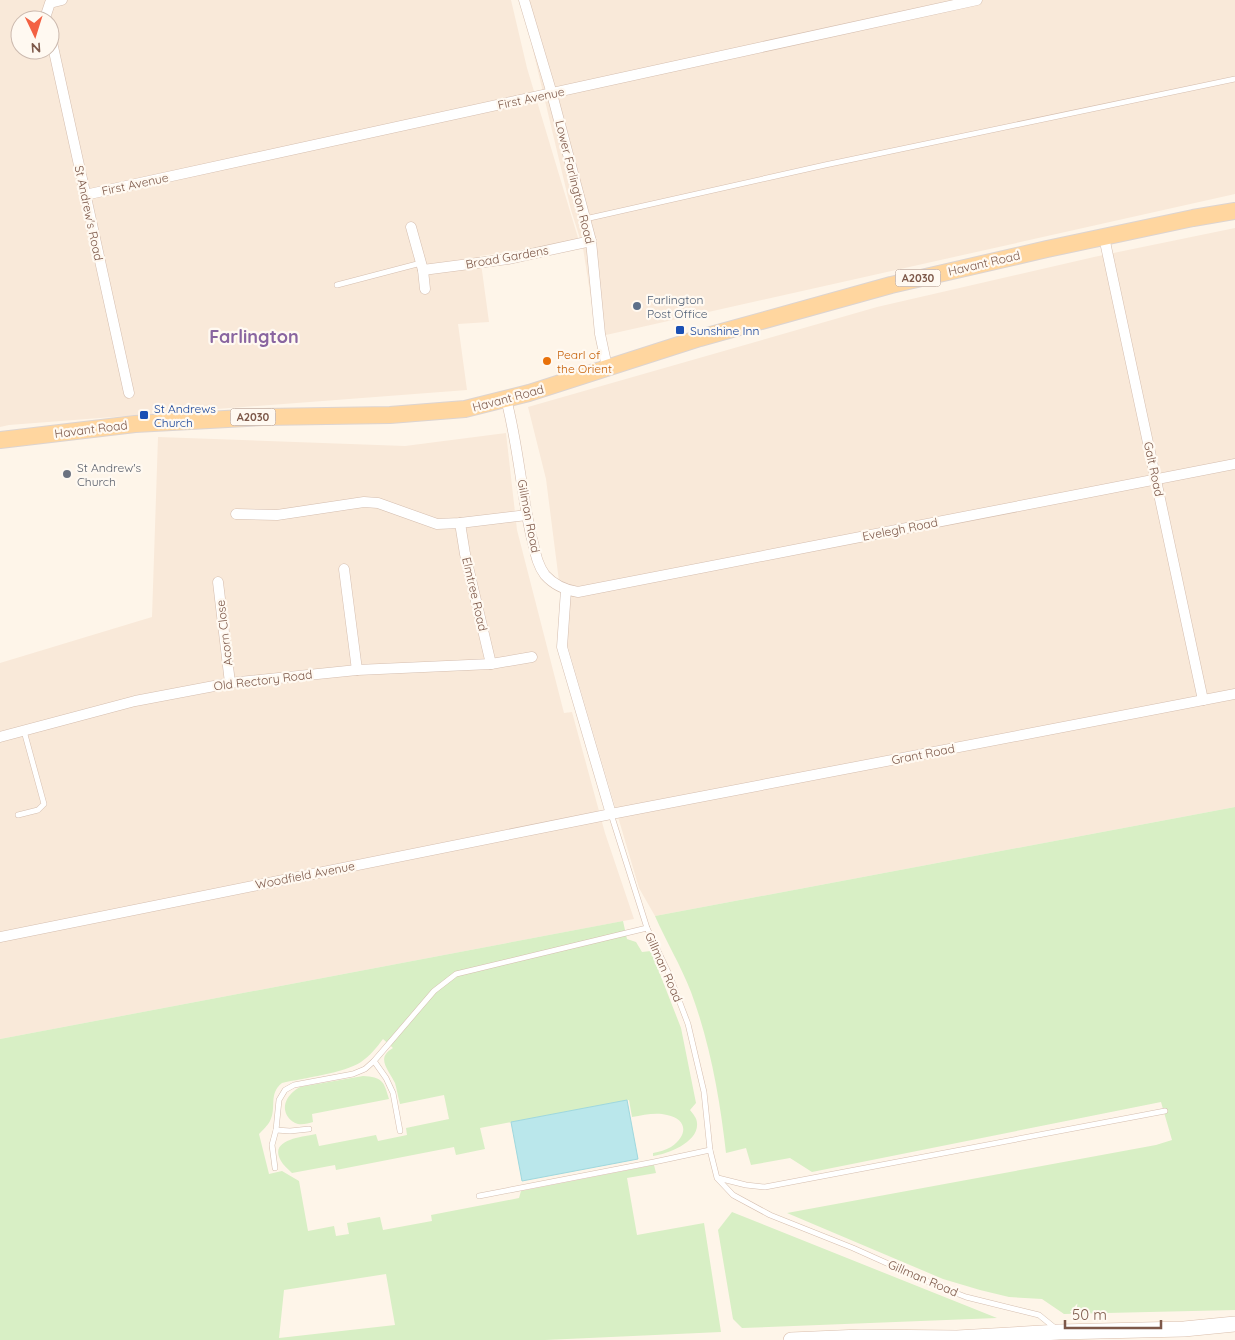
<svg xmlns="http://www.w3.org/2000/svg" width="1235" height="1340" font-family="Quicksand,sans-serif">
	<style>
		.residential { fill: #f9e9d9; fill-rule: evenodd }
		.green { fill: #d8efc5; fill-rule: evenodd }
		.water { fill: #bae7eb; stroke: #9fd8de }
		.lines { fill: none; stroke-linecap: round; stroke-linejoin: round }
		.service-casing { stroke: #d5beaf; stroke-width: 6 }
		.minor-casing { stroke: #d5beaf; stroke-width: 11 }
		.secondary-casing { stroke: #d9beac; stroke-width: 16 }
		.primary-casing { stroke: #ddd4d0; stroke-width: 18 }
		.service { stroke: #fff; stroke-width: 5 }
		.minor { stroke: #fff; stroke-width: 10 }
		.secondary { stroke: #fff; stroke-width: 15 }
		.primary { stroke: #ffd69f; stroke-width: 16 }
		.service-dot { fill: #5c6f8a; stroke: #fff9f1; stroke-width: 2 }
		.transit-dot { fill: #1a4fb4; stroke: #fff9f1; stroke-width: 2 }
		.food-dot { fill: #e8710a; stroke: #fff9f1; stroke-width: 2 }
		.worship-dot { fill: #6b7280; stroke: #fff9f1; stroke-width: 2 }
		.labels { text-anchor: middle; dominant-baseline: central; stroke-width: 4.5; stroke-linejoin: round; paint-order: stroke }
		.shield { fill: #fff9f1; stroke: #a4887b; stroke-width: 1 }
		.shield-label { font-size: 11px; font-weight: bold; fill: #7d5849 }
		.street-label { font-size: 12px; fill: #7d5849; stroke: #fff9f1 }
		.service-label { font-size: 12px; fill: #4e5e75; stroke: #fff9f1; text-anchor: start }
		.transit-label { font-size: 12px; fill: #164399; stroke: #fff9f1; text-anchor: start }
		.food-label { font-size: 12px; fill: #c56008; stroke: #fff9f1; text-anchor: start }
		.worship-label { font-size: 12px; fill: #5b616d; stroke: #fff9f1; text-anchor: start }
		.district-label { font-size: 18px; font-weight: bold; fill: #8965a0; stroke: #fff9f1 }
	</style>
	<rect width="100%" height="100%" fill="#fef5e9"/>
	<g class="residential">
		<path d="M0,0H511L527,68L579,241L480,256L489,322L458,324L467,390L9,425L0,427ZM20,20H50V50H20Z"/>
		<polygon points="521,0 1235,0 1235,194 597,337 583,248 571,210"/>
		<polygon points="1235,228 1235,807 655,916 639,888 567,644 546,479 528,407 877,307 1094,257"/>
		<polygon points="506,433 517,530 564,713 572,712 605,833 634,919 0,1039 0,663 152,617 158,437 405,446"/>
	</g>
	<g class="green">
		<path d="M1235,807V1310L1064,1314L1042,1299L1009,1297L980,1290L943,1279L787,1213L1156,1145L1172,1140L1161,1102L812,1172L790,1158L751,1165L746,1148L726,1153C720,1099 710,1043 691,992C681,966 666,941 655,916Z"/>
		<path d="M623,921L627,939L636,942L642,952L651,951L681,1028L696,1103L690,1110C693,1114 697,1118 697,1123C699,1142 668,1154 653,1156V1153C659,1152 666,1150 671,1147C688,1136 688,1119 667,1115C656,1112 644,1115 632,1117L629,1100L480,1128L485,1149L456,1155L454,1147L336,1170L335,1165L292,1173C288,1169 283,1165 281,1161C268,1139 303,1137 316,1134L319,1146L376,1135L378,1141L407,1135L406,1128L449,1119L444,1095L400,1104C398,1097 397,1090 395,1083C389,1070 375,1058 393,1048L383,1039C377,1047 370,1056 361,1062C345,1073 303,1078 282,1083C268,1094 277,1108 270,1121C268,1125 263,1130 259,1134L269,1174L282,1171L299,1181L308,1231L334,1226L336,1236L349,1234L347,1223L380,1217L383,1230L432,1221L431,1215L519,1198L521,1191L654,1165L656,1173L627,1178L637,1235L704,1223L721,1332L545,1340H0V1039ZM386,1274L395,1325L279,1338L284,1290Z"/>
		<path d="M363,1076C382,1077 384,1081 389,1099L312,1114L313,1122C309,1123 303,1125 298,1124C294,1123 290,1120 288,1117C280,1105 289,1093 300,1087Z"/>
		<polygon points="732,1212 997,1318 742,1328 733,1319 718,1230"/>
	</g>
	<polygon class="water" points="627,1100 638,1159 522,1181 511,1122"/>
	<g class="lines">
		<defs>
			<g id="service">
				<polyline points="585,219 825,165 1235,79"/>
				<polyline points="337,285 421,263"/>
				<polyline points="611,814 647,928 669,974 688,1024 704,1092 710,1150 717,1178 733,1195 770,1215 853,1248 940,1287 966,1297 1039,1315 1055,1328"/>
				<polyline points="18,815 38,810 44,804 24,731"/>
				<polyline points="374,1061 386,1078 393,1093 400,1131"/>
				<polyline points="276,1130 290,1131 309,1129"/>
				<polyline points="275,1168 272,1145 276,1130 279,1100 285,1090 294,1085 353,1074 365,1069 374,1061 434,991 456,974 647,928"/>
				<polyline points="718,1178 746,1185 765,1187 1165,1111"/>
				<polyline points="479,1196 654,1162 710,1150"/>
			</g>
			<g id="minor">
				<polyline points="524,0 552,94 591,241 600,334 607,367"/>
				<polyline points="47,20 46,15 50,3 62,0"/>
				<polyline points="50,33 129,393"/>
				<polyline points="85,195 977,0"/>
				<polyline points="411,227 423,270 425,289"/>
				<polyline points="1104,237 1203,700"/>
				<polyline points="423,270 508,259 591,241"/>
				<path d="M506,399C518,444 521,490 531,535C535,549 536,563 545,575C554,585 565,590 578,592L1235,464"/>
				<polyline points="236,514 277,515 364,502 378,503 437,524 460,523 527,515"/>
				<polyline points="460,523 465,554 491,664"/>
				<polyline points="344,569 357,670"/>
				<polyline points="218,582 230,683"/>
				<polyline points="566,590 562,647 611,814"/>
				<polyline points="0,737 135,701 230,683 357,670 491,664 532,657"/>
				<polyline points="0,937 611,814 1235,694"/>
			</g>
			<polyline id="secondary" points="791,1340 861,1337 957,1338 1059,1332 1184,1329 1235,1324"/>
			<polyline id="primary" points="0,440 135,424 263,417 390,415 465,409 529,393 700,338 891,285 1047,249 1193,218 1235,211"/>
		</defs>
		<use href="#service" class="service-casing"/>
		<use href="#minor" class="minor-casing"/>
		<use href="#secondary" class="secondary-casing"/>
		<use href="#primary" class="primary-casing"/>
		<use href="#service" class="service"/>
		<use href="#minor" class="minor"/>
		<use href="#secondary" class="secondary"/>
		<use href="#primary" class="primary"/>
	</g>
	<circle class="service-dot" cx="637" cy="306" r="5"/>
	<g class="transit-dot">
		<rect x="675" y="325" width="10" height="10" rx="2.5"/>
		<rect x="139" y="410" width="10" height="10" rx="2.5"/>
	</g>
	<circle class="food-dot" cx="547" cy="361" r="5"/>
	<circle class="worship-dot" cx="67" cy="474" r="5"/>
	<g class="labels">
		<g class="shield">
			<rect x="895.5" y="269.5" width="45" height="17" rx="4"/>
			<rect x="230.5" y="408.5" width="45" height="17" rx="4"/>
		</g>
		<g class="shield-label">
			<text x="918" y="278">A2030</text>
			<text x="253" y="417">A2030</text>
		</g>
		<g class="street-label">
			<text transform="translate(531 98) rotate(-12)">First Avenue</text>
			<text transform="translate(575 182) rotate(76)">Lower Farlington Road</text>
			<text transform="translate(135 184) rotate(-12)">First Avenue</text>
			<text transform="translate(89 213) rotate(78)">St Andrew's Road</text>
			<text transform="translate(507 257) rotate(-10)">Broad Gardens</text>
			<text transform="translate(984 263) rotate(-13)">Havant Road</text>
			<text transform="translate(508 398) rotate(-15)">Havant Road</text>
			<text transform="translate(91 429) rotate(-7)">Havant Road</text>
			<text transform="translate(1154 469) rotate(78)">Galt Road</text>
			<text transform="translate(529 516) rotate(79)">Gillman Road</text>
			<text transform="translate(900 529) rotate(-11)">Evelegh Road</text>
			<text transform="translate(475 594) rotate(77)">Elmtree Road</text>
			<text transform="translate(224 633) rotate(-97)">Acorn Close</text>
			<text transform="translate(263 680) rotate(-7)">Old Rectory Road</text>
			<text transform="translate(923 754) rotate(-11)">Grant Road</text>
			<text transform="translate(305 875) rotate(-11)">Woodfield Avenue</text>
			<text transform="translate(664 967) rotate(66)">Gillman Road</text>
			<text transform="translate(923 1278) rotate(23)">Gillman Road</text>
		</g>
		<g class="service-label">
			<text x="647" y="299">Farlington<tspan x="647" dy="14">Post Office</tspan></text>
		</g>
		<g class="transit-label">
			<text x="690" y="330">Sunshine Inn</text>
			<text x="154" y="408">St Andrews<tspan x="154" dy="14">Church</tspan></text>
		</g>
		<g class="food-label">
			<text x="557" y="354">Pearl of<tspan x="557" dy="14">the Orient</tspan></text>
		</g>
		<g class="worship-label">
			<text x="77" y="467">St Andrew's<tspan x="77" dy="14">Church</tspan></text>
		</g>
		<g class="district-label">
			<text x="254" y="336">Farlington</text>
		</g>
	</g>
	<g transform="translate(35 35) rotate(176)"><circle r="24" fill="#fff9f1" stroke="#cbb9ae"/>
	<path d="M0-4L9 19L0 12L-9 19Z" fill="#f36143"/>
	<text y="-8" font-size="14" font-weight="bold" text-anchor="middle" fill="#7d5849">N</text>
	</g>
	<path d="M1065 1320v8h96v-8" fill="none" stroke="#7d5849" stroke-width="2.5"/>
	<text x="1072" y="1320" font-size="15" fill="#7d5849" stroke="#fff9f1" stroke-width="4" paint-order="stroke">50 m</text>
</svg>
